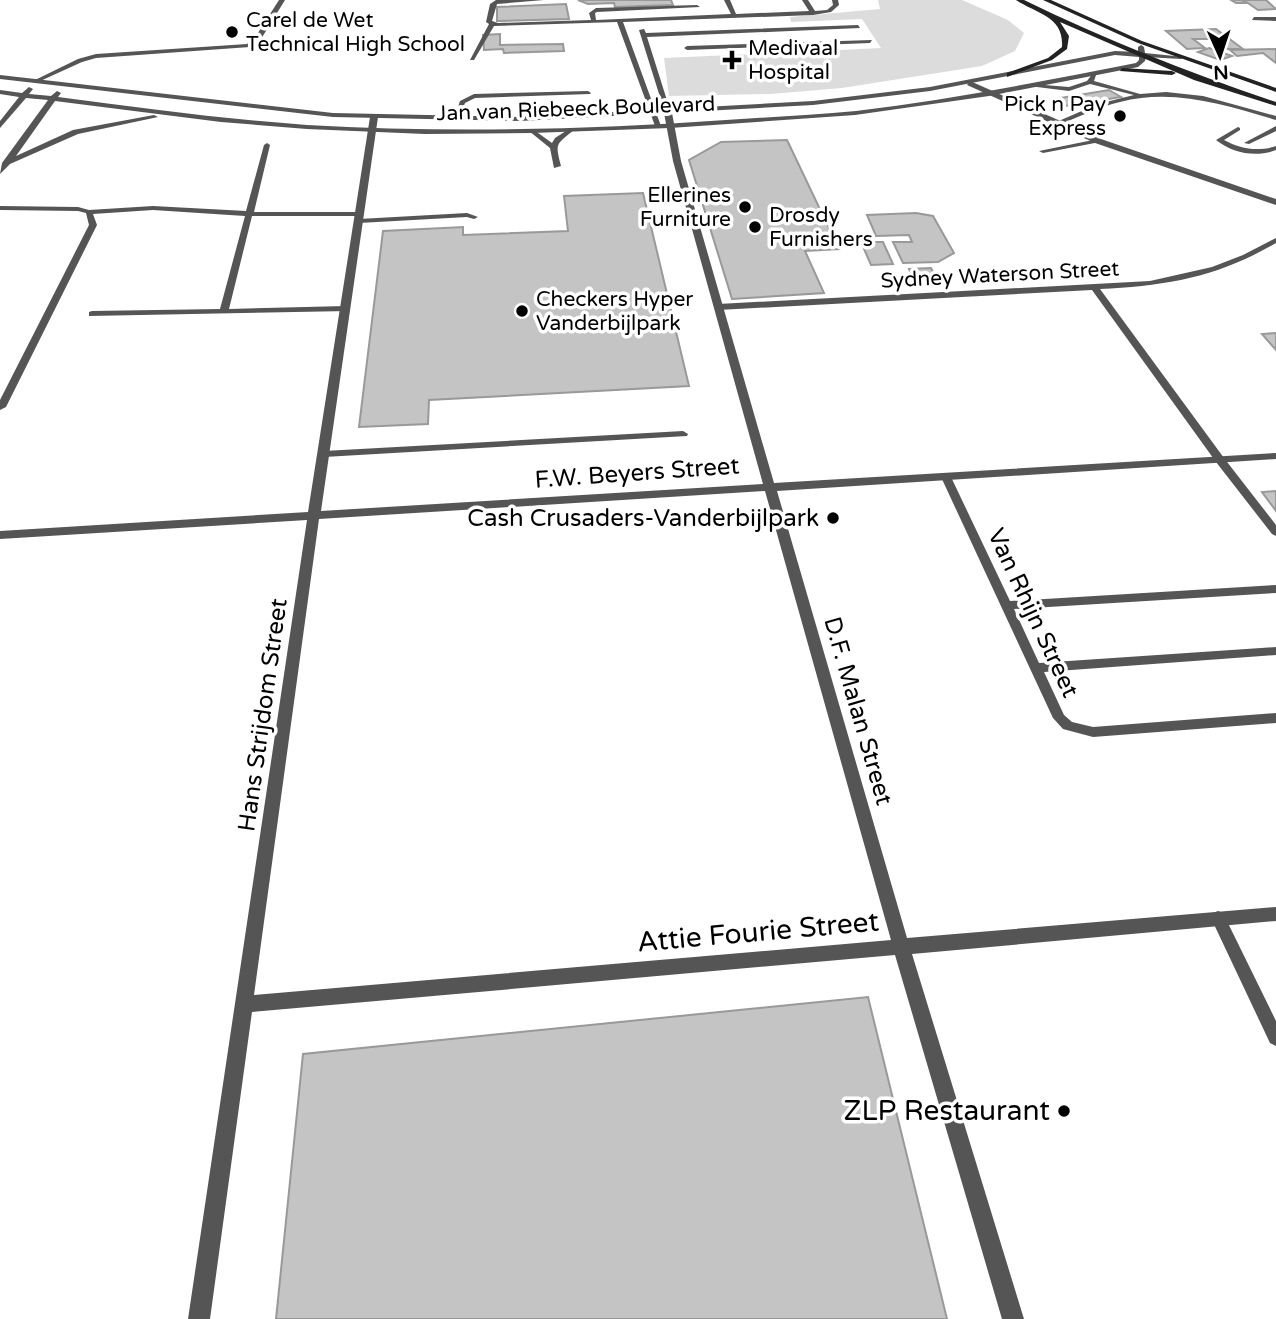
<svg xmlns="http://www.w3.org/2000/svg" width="1276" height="1319" font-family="'Varela Round',sans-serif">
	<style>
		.green { fill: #dcdcdc }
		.building { fill: #c4c4c4; stroke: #999; stroke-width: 2 }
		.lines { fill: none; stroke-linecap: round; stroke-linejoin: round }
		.service { fill: #555; fill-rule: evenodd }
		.minor { fill: #555; fill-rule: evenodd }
		.tertiary { fill: #555; fill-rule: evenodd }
		.secondary { fill: #222; fill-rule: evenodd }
		.poi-dot { fill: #000; stroke: #fff; stroke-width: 2.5 }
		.labels { text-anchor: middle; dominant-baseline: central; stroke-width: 7; stroke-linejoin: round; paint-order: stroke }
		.far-poi-label { font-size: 21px; fill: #000; stroke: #fff; text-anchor: start }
		.far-street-label { font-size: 21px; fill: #000; stroke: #fff }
		.street-label { font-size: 24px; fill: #000; stroke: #fff }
		.poi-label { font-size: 24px; fill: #000; stroke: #fff; text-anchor: end }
		.near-street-label { font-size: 28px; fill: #000; stroke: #fff }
		.near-poi-label { font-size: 28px; fill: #000; stroke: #fff; text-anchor: end }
	</style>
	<rect width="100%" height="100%" fill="#fff"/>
	<polygon class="green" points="878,0 962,0 1008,20 1024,33 1015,51 982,66 842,88 770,94 669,96 664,58 881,48 862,19 791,22 790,17 880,9"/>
	<g class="building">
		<polygon points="578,0 671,0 673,5 615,7 614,3 588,4"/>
		<polygon points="1231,0 1266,0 1276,9 1258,10 1245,1 1243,1 1246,3 1236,3"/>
		<polygon points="566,4 569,19 497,21 497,7"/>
		<polygon points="1216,29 1243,49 1225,49 1211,39 1193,39 1205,48 1187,49 1166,31"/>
		<polygon points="500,34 500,45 563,44 564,51 504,53 503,49 484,50 483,35"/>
		<polygon points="1209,48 1232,56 1220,60 1198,52"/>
		<polygon points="1276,49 1276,63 1263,53 1237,56 1230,50"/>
		<polygon points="1109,90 1121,97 1065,106 1054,99"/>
		<polygon points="787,140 839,249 805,251 824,293 732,299 689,160 721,142"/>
		<polygon points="643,193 689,386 429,400 428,424 359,427 383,231 463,227 463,235 568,231 564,196"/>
		<polygon points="916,213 933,216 954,253 938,262 903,263 893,242 912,242 909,235 876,236 867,215"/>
		<polygon points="861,242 883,242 893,264 871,265"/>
		<polygon points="931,268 937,279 914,280 909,269"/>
		<polygon points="1276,333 1276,350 1262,334"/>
		<polygon points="1276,491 1276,511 1262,492"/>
		<polygon points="868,997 947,1319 276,1319 303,1054"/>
	</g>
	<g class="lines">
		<g class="service">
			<polygon points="279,0 285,0 261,39 250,47 96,58 82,62 38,82 33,81 78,59 96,54 247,44 256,36"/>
			<polygon points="496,0 544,0 497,4 492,21 498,23 591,20 589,13 596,8 697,5 700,7 597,12 595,13 596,20 731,14 724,0 730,0 736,14 809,11 802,0 808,0 815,11 827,10 833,5 832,0 838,0 839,5 831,12 813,15 623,22 661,126 658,128 655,126 617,22 494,26 474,60 470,60 489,24 486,22 490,4"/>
			<polygon points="1254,17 1276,17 1276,21 1252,20"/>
			<polygon points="858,25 860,28 647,37 671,113 668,115 665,113 639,30 644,29 646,33"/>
			<polygon points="872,40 870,43 687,50 684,48 687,46"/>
			<path d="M1093,73L1096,75L1094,81L1140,94L1166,92L1203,96L1276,116V120C1225,105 1174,88 1120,102C1099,107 1079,117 1058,125H1054V123L1098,104L1134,95L1090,84L1069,91L1029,86L1032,84L1069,87L1087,81Z"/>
			<polygon points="588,91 591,93 590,94 475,98 465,103 459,120 454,119 460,101 474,94"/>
			<polygon points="1276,126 1276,131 1249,144 1244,143"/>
			<path d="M1238,127L1240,128V130L1224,140C1241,149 1257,152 1276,146V150C1256,158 1232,153 1216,140Z"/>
			<path d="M569,129L574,130C556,145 555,142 561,166L554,168L550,148L529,131L534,130L552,143L555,138Z"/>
			<polygon points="1098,139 1100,140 1100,142 1043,153 1039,151"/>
			<polygon points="267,143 270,145 254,212 360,212 364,214 360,216 252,216 229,309 346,306 350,309 349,311 89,316 89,312 92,311 220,309 245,216 153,210 93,214 97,225 6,407 0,410 0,400 89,225 86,213 78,211 0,210 0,206 78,207 89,210 153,206 246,211 264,145"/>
			<polygon points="467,213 478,217 474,219 467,217 359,223 355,221 359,219"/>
			<path d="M1276,238V243C1218,277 1166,286 1100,289L1224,458L1276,525V536L1272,534L1216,462L1092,290L718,310L714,307L718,304L1150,281L1212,267L1243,255Z"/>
			<polygon points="683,431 688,434 687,436 324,457 319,454 324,451"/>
			<polygon points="946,474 951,477 1010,601 1276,585 1276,593 1014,609 1039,663 1276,647 1276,655 1044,672 1064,715 1072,722 1093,727 1276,713 1276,723 1093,737 1063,729 1053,718 941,477"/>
			<polygon points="1218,911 1223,913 1276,1021 1276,1046 1270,1043 1211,918 1213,913"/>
		</g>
		<g class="minor">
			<polygon points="970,81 1101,139 1276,199 1276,205 1095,143 967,85"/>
			<path d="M668,111L672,113L681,161L774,483L1276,453V459L777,491L907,938L1276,907V921L912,954L1024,1319H1002L895,955L252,1012L210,1319H188L307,520L0,539V531L308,512L370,117L374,115L378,117L321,511L763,484L673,161L664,113ZM765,491L891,940L254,995L319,519Z"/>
		</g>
		<path class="tertiary" d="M1141,45L1144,47L1145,53L1184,57L1181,59L1146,57L1145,61L1138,67L989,96L855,115L670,128L532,133L425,134L307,129L221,122L55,101L16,156L73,130L154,115L158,117L78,134L10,164L0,174L2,163L48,100L26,98L0,128V121L19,97L0,94V90L22,93L29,87L33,89L29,94L51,96L57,91L61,93L58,97C141,108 223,119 307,125C446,133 587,130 726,120C769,117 813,115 856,111C950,100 1043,81 1136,63L1139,60V57L1115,55L930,91L813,105L520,121L333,117L0,79V75L333,113L520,117L813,101L930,87L1115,51L1138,52V47Z"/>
		<g class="secondary">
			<path d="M1016,0H1024C1106,40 1189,73 1276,102V106L1194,80L1060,22L1069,36L1067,49L1052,60L1007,77V73L1048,58L1062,47C1064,16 1037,14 1016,0Z"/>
			<polygon points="1043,0 1051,0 1142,41 1276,88 1276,92 1138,43"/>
			<polygon points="1122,68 1172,71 1176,73 1172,75 1120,71"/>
		</g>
	</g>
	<g class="poi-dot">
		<circle cx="232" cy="32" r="7"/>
		<path d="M728.5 49.5h7v7h7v7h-7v7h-7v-7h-7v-7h7z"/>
		<circle cx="1120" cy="116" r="7"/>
		<circle cx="745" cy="207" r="7"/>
		<circle cx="755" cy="227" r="7"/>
		<circle cx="522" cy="311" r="7"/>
		<circle cx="833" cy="518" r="7"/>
		<circle cx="1064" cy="1111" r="7"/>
	</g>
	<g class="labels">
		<g class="far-poi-label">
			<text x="246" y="20">Carel de Wet<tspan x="246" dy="24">Technical High School</tspan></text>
			<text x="748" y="48">Medivaal<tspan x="748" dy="24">Hospital</tspan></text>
			<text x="1106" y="104" text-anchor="end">Pick n Pay<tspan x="1106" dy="24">Express</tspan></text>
			<text x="731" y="195" text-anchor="end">Ellerines<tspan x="731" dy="24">Furniture</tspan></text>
			<text x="769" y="215">Drosdy<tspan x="769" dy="24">Furnishers</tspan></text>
			<text x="536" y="299">Checkers Hyper<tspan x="536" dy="24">Vanderbijlpark</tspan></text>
		</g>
		<g class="far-street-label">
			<text transform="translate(576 109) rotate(-2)">Jan van Riebeeck Boulevard</text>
			<text transform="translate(1000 275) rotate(-3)">Sydney Waterson Street</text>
		</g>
		<g class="street-label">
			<text transform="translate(637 473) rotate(-4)">F.W. Beyers Street</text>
			<text transform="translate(1033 613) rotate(65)">Van Rhijn Street</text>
			<text transform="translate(858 711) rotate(74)">D.F. Malan Street</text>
			<text transform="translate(263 715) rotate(-82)">Hans Strijdom Street</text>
		</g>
		<g class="poi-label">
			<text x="819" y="518">Cash Crusaders-Vanderbijlpark</text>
		</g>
		<g class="near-street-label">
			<text transform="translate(758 932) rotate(-5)">Attie Fourie Street</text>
		</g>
		<g class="near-poi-label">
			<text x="1050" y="1111">ZLP Restaurant</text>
		</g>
	</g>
	<g transform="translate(1220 56) rotate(177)" stroke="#ffffff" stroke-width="5" paint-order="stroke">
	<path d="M0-5L12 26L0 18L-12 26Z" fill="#000000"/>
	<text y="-10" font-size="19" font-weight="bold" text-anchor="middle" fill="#000000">N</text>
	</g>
</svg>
